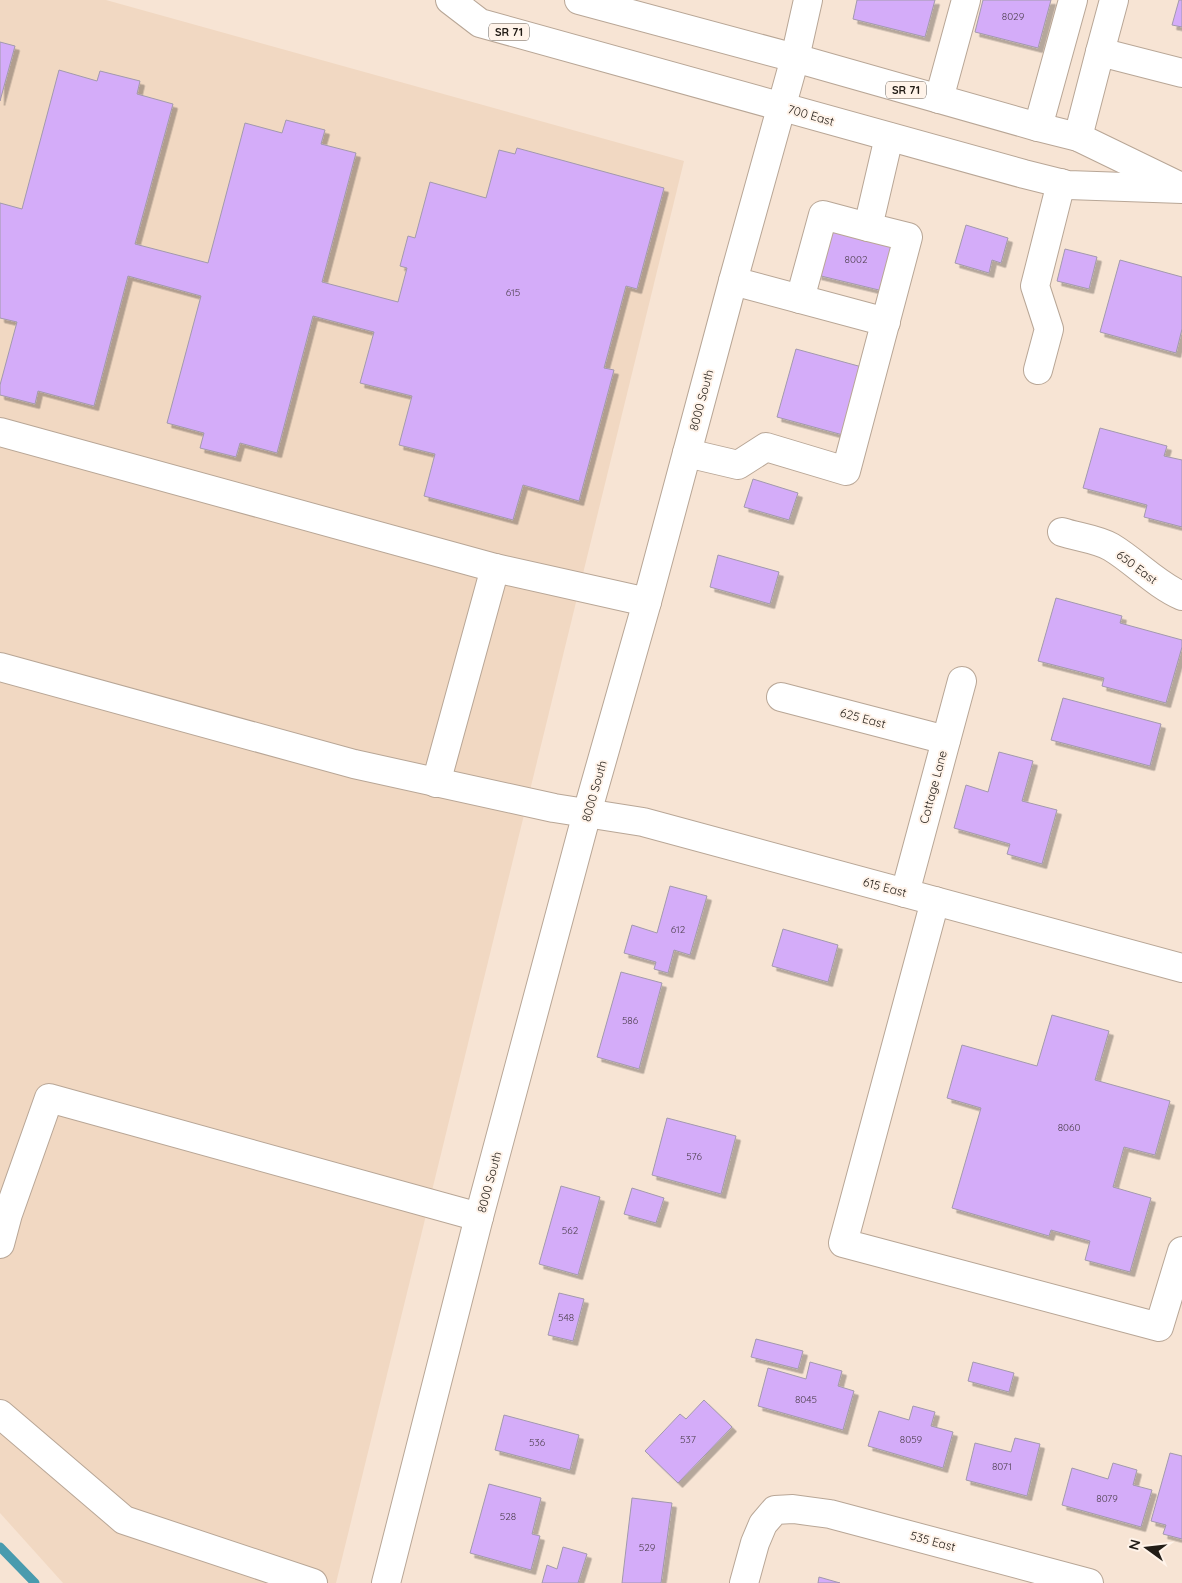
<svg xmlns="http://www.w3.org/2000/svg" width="1182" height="1583" font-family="Quicksand,sans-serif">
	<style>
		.built { fill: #f1d8c2 }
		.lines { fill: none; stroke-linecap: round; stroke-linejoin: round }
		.stream { stroke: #499bae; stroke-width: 9 }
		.building { fill: #d4acf9; stroke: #a299ac; filter: url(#shadow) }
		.minor-casing { stroke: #b8a696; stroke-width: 30 }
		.major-casing { stroke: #b8a696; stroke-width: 30 }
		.minor { stroke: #fff; stroke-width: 28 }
		.major { stroke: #fff; stroke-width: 28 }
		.labels { text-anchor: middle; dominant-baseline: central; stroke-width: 4; stroke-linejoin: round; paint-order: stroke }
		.number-label { font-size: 10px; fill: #4e404f }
		.shield { fill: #fff3e9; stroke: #645c55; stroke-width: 1 }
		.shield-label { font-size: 11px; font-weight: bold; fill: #221c16 }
		.street-label { font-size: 12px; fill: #221c16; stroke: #fff3e9 }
	</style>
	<defs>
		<filter id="shadow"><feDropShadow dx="4.5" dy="4.5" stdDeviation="0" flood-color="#0004"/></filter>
	</defs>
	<rect width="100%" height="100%" fill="#f7e4d4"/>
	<polygon class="built" points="0,0 106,0 684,161 336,1583 63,1583 0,1513"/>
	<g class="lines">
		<polyline class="stream" points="0,1547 35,1583"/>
	</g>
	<g class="building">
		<polygon points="857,0 935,0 925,37 853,19"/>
		<polygon points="983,0 1051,0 1038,48 975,32"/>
		<polygon points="1179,0 1182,0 1182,27 1172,25"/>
		<polygon points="0,42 15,46 0,101"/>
		<polygon points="59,70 97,81 100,71 140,81 137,94 173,104 135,244 208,263 245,123 282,133 286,120 325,130 321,144 356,153 322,282 398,302 407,268 400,266 408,236 415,238 430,182 486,198 499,150 515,154 517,148 664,188 637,289 626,286 604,368 614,370 579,501 523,485 513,520 424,496 435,454 399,445 412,396 360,383 374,332 313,316 277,453 240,443 236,457 200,448 204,433 167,423 201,296 128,276 94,406 38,391 35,404 0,395 0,385 17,322 0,318 0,203 22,209"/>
		<polygon points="966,225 1008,238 1001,263 992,260 989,273 955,263"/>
		<polygon points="829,227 895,243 883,291 817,275"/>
		<polygon points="1065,249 1097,257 1089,289 1057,281"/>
		<polygon points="1120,260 1182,277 1182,329 1176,353 1100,332"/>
		<polygon points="796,349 862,367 843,435 777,417"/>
		<polygon points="1100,428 1167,446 1164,456 1182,460 1182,527 1144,517 1147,505 1083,488"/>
		<polygon points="753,479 798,493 789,520 744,507"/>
		<polygon points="718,555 779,572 770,604 710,587"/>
		<polygon points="1056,598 1122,616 1120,623 1182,640 1182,647 1166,703 1102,686 1104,678 1038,661"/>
		<polygon points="1063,698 1161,724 1150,766 1051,740"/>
		<polygon points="999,752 1033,761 1022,801 1057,810 1042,864 1007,854 1010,844 954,828 966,785 988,792"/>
		<polygon points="670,886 707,896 690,955 674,950 668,973 654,969 656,962 624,953 632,925 657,933"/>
		<polygon points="783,929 838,945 828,982 772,966"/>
		<polygon points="621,972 662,983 639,1069 597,1057"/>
		<polygon points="1052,1015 1109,1031 1095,1080 1170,1101 1155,1155 1124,1147 1113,1187 1151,1198 1130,1272 1085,1260 1090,1241 1051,1230 1049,1236 952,1208 981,1108 947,1098 962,1045 1037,1066"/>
		<polygon points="667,1118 736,1136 721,1194 652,1175"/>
		<polygon points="561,1186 600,1197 578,1275 539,1264"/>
		<polygon points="632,1188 664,1198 656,1223 624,1214"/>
		<polygon points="559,1293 584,1299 573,1341 548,1335"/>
		<polygon points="756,1339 803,1351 798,1369 751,1357"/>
		<polygon points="810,1362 842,1371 838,1386 854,1391 843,1430 758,1406 768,1368 806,1379"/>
		<polygon points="973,1362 1014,1373 1009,1392 968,1381"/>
		<polygon points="704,1400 732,1427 678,1483 645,1451 680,1414 686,1419"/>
		<polygon points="913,1406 935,1412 931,1426 953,1432 943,1468 868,1446 879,1411 909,1420"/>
		<polygon points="504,1415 579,1435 570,1470 495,1450"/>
		<polygon points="1015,1438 1040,1444 1027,1496 966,1480 975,1443 1011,1452"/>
		<polygon points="1170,1453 1182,1456 1182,1539 1163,1534 1166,1525 1151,1521"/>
		<polygon points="1113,1463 1137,1470 1133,1485 1152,1490 1141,1527 1062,1505 1072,1468 1108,1479"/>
		<polygon points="489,1484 541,1498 532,1534 540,1536 531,1570 470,1553"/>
		<polygon points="632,1498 672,1503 661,1583 622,1583"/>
		<polygon points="563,1547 587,1554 578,1583 542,1583 547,1565 557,1569"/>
		<polygon points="819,1577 840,1583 818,1583"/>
	</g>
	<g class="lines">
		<defs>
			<g id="minor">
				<polyline points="1100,52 1114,0"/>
				<polyline points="939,99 966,0"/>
				<polyline points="1038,127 1073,0"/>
				<polyline points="1078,137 1100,52 1182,73"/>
				<polyline points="733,281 886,322"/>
				<polyline points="800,299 823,215 868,227"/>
				<polyline points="1038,370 1049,329 1035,286 1061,183"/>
				<polyline points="0,432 495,568 647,602"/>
				<polyline points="687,453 738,465 766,447 846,471 908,237 868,227 889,137"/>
				<path d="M1062,532C1077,537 1097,539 1111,547C1136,562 1155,584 1182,596"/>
				<polyline points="0,667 354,764 554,808 643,822 1182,968"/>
				<polyline points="781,697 946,740"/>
				<polyline points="436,783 495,568"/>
				<polyline points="905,893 962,681"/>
				<polyline points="935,901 843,1243 1159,1327 1182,1251"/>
				<polyline points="0,1244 8,1214 49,1098 479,1217"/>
				<polyline points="0,1414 124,1520 313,1583"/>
				<polyline points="386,1583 479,1217 587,813 647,602 733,281 795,58 808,0"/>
				<polyline points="744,1583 755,1543 763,1524 775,1510 793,1509 830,1514 1089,1583"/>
			</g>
			<g id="major">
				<polyline points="450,0 480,23 1024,174 1068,185 1182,189"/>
				<polyline points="579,0 795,58 1038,127 1078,137 1175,184"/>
			</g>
		</defs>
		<use href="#minor" class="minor-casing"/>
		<use href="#major" class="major-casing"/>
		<use href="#minor" class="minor"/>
		<use href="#major" class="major"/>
	</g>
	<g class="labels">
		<g class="number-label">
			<text x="1013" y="16">8029</text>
			<text x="856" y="259">8002</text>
			<text x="513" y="292">615</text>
			<text x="678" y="929">612</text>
			<text x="630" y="1020">586</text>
			<text x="1069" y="1127">8060</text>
			<text x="694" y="1156">576</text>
			<text x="570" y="1230">562</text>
			<text x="566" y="1317">548</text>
			<text x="806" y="1399">8045</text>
			<text x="688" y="1439">537</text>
			<text x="911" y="1439">8059</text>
			<text x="537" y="1442">536</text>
			<text x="1002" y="1466">8071</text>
			<text x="1107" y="1498">8079</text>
			<text x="508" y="1516">528</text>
			<text x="647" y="1547">529</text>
		</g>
		<g class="shield">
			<rect x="489" y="23.5" width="40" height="17" rx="4"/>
			<rect x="886" y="81.5" width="40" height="17" rx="4"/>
		</g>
		<g class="shield-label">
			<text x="509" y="32">SR 71</text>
			<text x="906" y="90">SR 71</text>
		</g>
		<g class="street-label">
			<text transform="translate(811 115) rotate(16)">700 East</text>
			<text transform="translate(701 400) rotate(-75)">8000 South</text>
			<text transform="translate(1137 567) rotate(37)">650 East</text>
			<text transform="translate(863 718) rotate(15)">625 East</text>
			<text transform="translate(933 787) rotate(-75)">Cottage Lane</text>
			<text transform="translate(594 791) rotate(-74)">8000 South</text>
			<text transform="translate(885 887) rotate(15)">615 East</text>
			<text transform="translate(489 1182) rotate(-75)">8000 South</text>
			<text transform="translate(933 1541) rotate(15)">535 East</text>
		</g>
	</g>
	<g transform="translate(1147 1548) rotate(285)" stroke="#fff3e9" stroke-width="4" paint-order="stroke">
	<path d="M0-4L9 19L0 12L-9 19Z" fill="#221c16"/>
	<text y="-8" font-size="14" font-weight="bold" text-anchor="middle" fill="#221c16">N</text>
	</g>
</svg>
